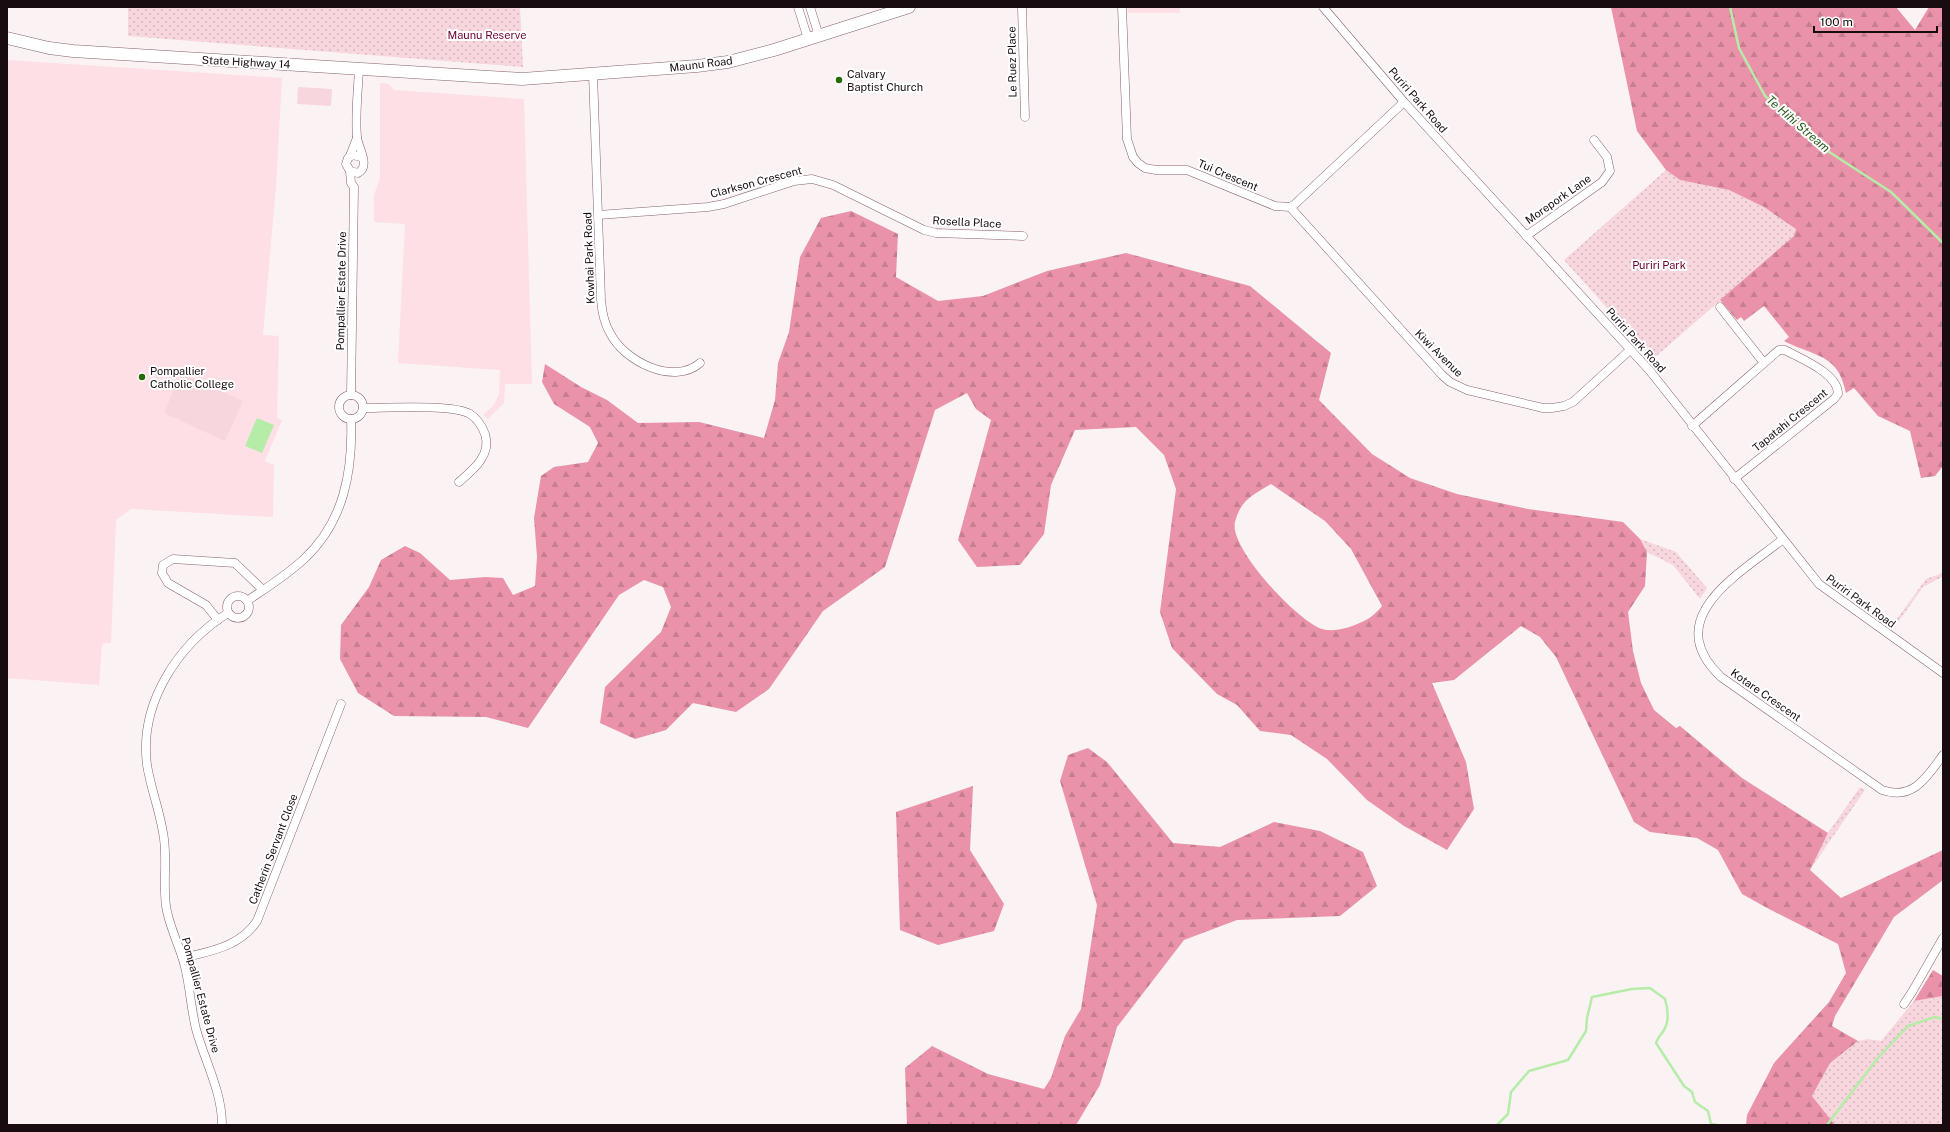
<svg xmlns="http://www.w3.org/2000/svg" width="1950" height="1132" font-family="'Public Sans',sans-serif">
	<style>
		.built { fill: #fddfe5 }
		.grass { fill: url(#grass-dots) }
		.forest { fill: url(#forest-firs); fill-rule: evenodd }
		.garden { fill: #f7d6dd }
		.water { fill: #b5eca8 }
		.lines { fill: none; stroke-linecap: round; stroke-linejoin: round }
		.stream { stroke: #b5eca8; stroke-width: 2.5 }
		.street-casing { stroke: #85626a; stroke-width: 9 }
		.primary-casing { stroke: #85626a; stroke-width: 13 }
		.street { stroke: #fff; stroke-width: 8 }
		.primary { stroke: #fff; stroke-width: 12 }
		.poi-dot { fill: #256c09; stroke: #fff; stroke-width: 1.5 }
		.labels { text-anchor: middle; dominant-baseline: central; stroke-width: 4; stroke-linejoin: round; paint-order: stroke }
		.park-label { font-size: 11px; fill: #6b0030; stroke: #fff }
		.street-label { font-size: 11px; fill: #190c10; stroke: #fff }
		.poi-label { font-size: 11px; fill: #190c10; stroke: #fff; text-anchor: start }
		.water-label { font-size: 12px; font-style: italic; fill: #285a19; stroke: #fff }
	</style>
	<defs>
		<pattern id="grass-dots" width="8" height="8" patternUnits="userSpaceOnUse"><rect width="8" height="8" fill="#f7d6dd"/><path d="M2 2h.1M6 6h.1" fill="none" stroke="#d3b6bd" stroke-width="1.8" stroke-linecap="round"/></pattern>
		<pattern id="forest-firs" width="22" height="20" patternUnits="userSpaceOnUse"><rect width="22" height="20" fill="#e992a9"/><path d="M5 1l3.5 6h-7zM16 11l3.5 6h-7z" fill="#c77d90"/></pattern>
	</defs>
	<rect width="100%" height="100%" fill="#fbf2f4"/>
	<g class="built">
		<rect x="1128" y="7" width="52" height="6"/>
		<polygon points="7,60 282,78 276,186 263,335 279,336 277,418 282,420 265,461 274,465 273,517 131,509 116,520 111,643 105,643 102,645 99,685 7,678"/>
		<polygon points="380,83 389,84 394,90 524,99 532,384 505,384 504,403 488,419 483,415 493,406 499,394 500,370 398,363 405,224 374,222 374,195 380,178"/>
	</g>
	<g class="grass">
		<polygon points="128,7 520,7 523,67 128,36"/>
		<polygon points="1666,170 1680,180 1729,190 1764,207 1796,228 1794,236 1653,359 1564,260"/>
		<polygon points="1640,539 1676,552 1707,588 1700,599 1673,565 1647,552"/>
		<polygon points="1943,573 1942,577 1923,587 1896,625 1894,623 1926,579"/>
		<polygon points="1860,787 1865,790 1810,870 1828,833"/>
		<polygon points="1943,996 1943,1125 1835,1125 1812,1096 1830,1063 1858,1041 1867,1039 1881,1041 1914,1001"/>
	</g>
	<g class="forest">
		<path d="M1611,7H1896L1915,30L1929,7H1943V466L1935,476L1921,478L1910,431L1878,416L1854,388L1846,393C1838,353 1815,357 1784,341L1789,337L1764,306L1744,321L1741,317L1737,320L1720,300L1794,236L1796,229L1764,207L1729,190L1680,180L1666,170L1637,131Z"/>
		<path d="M851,211L898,234L896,277L938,301L983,296L1047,271L1126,253L1250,286L1331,353L1319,400L1372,454L1410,478L1457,494L1528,509L1623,522L1640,539L1647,552L1645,586L1628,612L1633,651L1641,683L1654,710L1676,728L1680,726L1742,778L1828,833L1810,870L1841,898L1943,850V880L1894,917L1835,1016L1832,1026L1858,1041L1830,1063L1812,1096L1835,1125H1746L1747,1115L1774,1063L1829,1002L1846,973L1838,944L1769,909L1742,894L1718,850L1697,838L1650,832L1634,822L1556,657L1540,637L1521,626L1454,680L1432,683L1466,762L1474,809L1447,850L1404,826L1367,800L1327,759L1291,735L1260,731L1237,705L1217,694L1172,648L1160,612L1176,489L1164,455L1136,427L1075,430L1051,485L1044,534L1020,565L977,567L958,540L991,420L976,409L967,393L935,410L885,567L823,611L769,689L736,712L693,703L666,730L635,739L600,723L605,687L661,632L671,607L663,587L644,580L619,595L528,728L486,717L394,716L358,693L340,659L341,625L369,587L381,560L405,546L420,553L450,580L485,577L503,578L513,595L535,586L537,557L534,518L541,476L554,467L588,462L598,443L590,427L554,404L542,382L545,364L581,387L607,400L638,423L699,422L764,438L775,400L778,363L789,332L800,257L821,218ZM1271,484L1325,521L1351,549L1382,606C1378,611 1372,617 1366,620C1355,626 1335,633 1322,629C1298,622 1228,547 1235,522C1241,499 1253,495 1271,484Z"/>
		<polygon points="1088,748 1107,762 1173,843 1220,847 1274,822 1320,831 1363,852 1377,886 1340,916 1237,920 1184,940 1117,1027 1100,1085 1076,1125 907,1125 905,1068 932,1046 988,1074 1044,1089 1051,1078 1065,1036 1081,1009 1097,905 1060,781 1068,755"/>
		<polygon points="973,786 970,850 1004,904 994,931 938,945 900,930 896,812"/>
		<polygon points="1933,970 1943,976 1943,996 1914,1001"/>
	</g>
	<g class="garden">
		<polygon points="298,87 332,89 331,106 297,104"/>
		<polygon points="181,373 243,401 225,441 164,413"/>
	</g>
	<polygon class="water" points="257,418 274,425 262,453 245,446"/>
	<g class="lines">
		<g class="stream">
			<polyline points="1730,7 1739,48 1765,96 1823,148 1891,192 1943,243"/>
			<path d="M1497,1125L1508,1114L1511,1092L1529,1071L1568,1060L1586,1031L1587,1018L1592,997L1632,989L1650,988L1665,999C1668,1009 1670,1020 1664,1030C1661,1035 1658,1037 1656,1043L1684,1086L1692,1092L1695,1102L1708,1111L1711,1124L1717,1125"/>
			<polyline points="1827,1125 1877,1059 1908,1026 1935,1017 1943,1019"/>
		</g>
		<defs>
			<g id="street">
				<polyline points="798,7 808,39"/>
				<polyline points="810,7 819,36"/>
				<polyline points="1022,7 1025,117"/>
				<polyline points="1122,7 1127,139 1133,157 1138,163 1145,168 1156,170 1187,170 1275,206 1290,207 1295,204 1404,102"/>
				<polyline points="1323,7 1404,102 1650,371 1819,584 1943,673"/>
				<path d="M359,69C358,91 355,115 357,137C358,148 371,166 358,173L350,171L346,164L348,158L353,155L361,157"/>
				<path d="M593,74L601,300C602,312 604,323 610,333C624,361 673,386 700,363"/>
				<polyline points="350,156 357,138"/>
				<polyline points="350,171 351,183 354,187 351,395"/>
				<polyline points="1290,207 1442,375 1450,382 1467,390 1543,408 1552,408 1564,406 1573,402 1630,350"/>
				<polyline points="598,215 708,207 724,204 794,181 812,179 833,185 924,230 936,233 1023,236"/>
				<polyline points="1526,236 1602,182 1610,171 1607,157 1594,140"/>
				<polyline points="1720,307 1764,363"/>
				<circle cx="351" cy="407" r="12"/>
				<path d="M363,408C385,408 454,404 470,414C478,419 482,426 485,434C492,455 473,470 459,482"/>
				<path d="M1692,426L1779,350H1785C1801,359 1838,373 1838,394L1834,399L1734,479"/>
				<path d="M1782,540C1739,574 1659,618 1721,677L1882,790C1913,801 1927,777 1943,755"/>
				<circle cx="238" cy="607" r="11"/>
				<path d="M247,601C266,588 287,575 304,559C344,522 353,471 351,419"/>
				<polyline points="218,620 206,605 168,583 162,573 163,565 173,559 235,563 263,590"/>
				<path d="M183,958C210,951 240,947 257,921L341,704"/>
				<polyline points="1904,1004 1912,992 1943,938"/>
				<path d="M222,1125C222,1091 205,1062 196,1029C191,1009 190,987 185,967C180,946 169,927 166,906C163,884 167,861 164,839C161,814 151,790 147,765C139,704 177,645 228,613"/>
			</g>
			<polyline id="primary" points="7,38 49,48 73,51 522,79 697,66 728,62 774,50 909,7"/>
		</defs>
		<use href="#street" class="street-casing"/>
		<use href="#primary" class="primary-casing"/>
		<use href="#street" class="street"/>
		<use href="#primary" class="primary"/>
	</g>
	<g class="poi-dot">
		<circle cx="839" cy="80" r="4"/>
		<circle cx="142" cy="377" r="4"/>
	</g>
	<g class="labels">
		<g class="park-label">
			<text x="487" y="35">Maunu Reserve</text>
			<text x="1659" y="265">Puriri Park</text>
		</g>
		<g class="street-label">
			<text transform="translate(246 62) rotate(3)">State Highway 14</text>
			<text transform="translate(1012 62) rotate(-91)">Le Ruez Place</text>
			<text transform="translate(701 64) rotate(-7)">Maunu Road</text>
			<text transform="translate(1418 100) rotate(49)">Puriri Park Road</text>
			<text transform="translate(1228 175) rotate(23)">Tui Crescent</text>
			<text transform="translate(756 182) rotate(-15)">Clarkson Crescent</text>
			<text transform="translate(1558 199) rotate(-35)">Morepork Lane</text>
			<text transform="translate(967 222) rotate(3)">Rosella Place</text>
			<text transform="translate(589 258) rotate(-92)">Kowhai Park Road</text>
			<text transform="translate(341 291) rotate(-89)">Pompallier Estate Drive</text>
			<text transform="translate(1636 340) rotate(48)">Puriri Park Road</text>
			<text transform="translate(1439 353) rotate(45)">Kiwi Avenue</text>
			<text transform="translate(1790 420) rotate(-39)">Tapatahi Crescent</text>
			<text transform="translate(1861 601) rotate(36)">Puriri Park Road</text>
			<text transform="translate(1766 695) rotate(35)">Kotare Crescent</text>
			<text transform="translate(273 849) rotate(-69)">Catherin Servant Close</text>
			<text transform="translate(201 995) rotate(75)">Pompallier Estate Drive</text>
		</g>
		<g class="poi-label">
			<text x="847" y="74">Calvary<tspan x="847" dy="13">Baptist Church</tspan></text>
			<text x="150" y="371">Pompallier<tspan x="150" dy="13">Catholic College</tspan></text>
		</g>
		<g class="water-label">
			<text transform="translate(1798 124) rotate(41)">Te Hihi Stream</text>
		</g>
	</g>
	<rect width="1950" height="1132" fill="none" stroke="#190c10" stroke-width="16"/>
	<path d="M1814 26v6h123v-6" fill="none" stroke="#190c10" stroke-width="2"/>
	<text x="1820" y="26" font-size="12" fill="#190c10" stroke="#ffffff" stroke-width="3" paint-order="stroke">100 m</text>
</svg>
